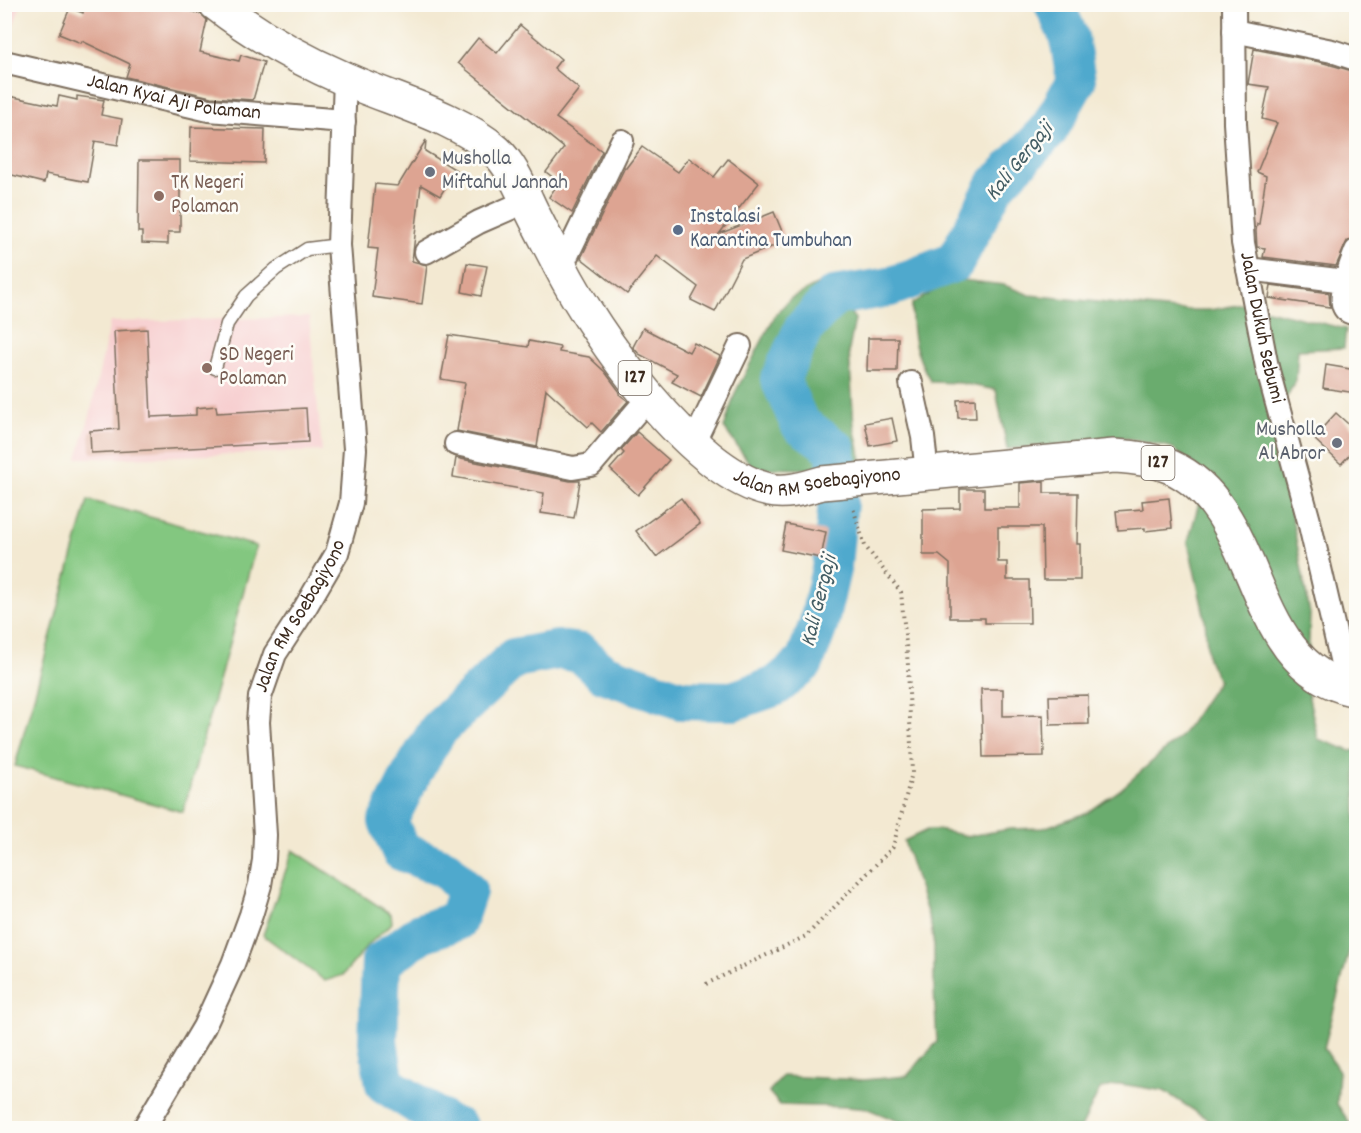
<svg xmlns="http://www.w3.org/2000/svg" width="1361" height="1133" font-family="Dekko,sans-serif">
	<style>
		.built { fill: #f7cfd0 }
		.green { fill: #83c780; stroke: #5f784f; stroke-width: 1.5 }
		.forest { fill: #6aac6e; stroke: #526b46; stroke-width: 1.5 }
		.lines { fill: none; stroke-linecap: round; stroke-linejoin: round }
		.river { stroke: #50a9cd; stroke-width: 40 }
		.building { fill: #dda492 }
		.lane-casing { stroke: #7b6d5d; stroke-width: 15 }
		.street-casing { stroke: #7b6d5d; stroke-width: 26 }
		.primary-casing { stroke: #7b6d5d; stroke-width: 36 }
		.path { stroke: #7b6d5d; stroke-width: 4; stroke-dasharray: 1.5 4.5; stroke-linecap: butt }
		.lane { stroke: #fff; stroke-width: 12 }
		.street { stroke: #fff; stroke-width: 22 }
		.primary { stroke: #fff; stroke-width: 33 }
		.worship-dot { fill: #6b7280; stroke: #fdfcf7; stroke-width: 2 }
		.education-dot { fill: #8d6e63; stroke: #fdfcf7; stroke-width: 2 }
		.service-dot { fill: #5c6f8a; stroke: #fdfcf7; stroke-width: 2 }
		.labels { text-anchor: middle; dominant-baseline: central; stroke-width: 5; stroke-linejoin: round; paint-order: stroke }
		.shield { fill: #fdfcf7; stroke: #75695f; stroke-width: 1.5 }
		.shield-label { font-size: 20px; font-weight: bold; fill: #3b2a1e }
		.street-label { font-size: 21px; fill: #3b2a1e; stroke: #fdfcf7 }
		.worship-label { font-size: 21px; fill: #5b616d; stroke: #fdfcf7; text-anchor: start }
		.education-label { font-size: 21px; fill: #785e54; stroke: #fdfcf7; text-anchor: start }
		.service-label { font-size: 21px; fill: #4e5e75; stroke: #fdfcf7; text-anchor: start }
		.water-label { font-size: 22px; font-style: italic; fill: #435d64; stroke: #fdfcf7 }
	</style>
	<rect width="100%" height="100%" fill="#fdfcf7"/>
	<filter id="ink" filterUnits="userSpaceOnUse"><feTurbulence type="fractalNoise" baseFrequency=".0167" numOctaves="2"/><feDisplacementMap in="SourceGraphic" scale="12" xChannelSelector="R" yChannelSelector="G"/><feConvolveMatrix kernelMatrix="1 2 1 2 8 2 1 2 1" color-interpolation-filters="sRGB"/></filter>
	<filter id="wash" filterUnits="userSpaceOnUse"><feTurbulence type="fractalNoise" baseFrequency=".008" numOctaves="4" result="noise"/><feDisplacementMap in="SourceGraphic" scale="24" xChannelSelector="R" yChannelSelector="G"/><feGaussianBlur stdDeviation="1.35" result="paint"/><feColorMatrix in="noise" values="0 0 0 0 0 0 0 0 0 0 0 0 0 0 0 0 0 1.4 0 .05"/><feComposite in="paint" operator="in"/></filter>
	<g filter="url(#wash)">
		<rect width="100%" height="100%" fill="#f3e9d2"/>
		<g class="built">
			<polygon points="5,4 21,5 5,47 4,5"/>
			<polygon points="309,317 322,451 123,458 77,458 90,415 110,322"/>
		</g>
		<g class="green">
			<polygon points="88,500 256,546 183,812 15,766"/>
			<polygon points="293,850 391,914 392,923 369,944 343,975 325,981 263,935"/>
		</g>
		<g class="forest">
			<path d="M953,279L1004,285L1030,295L1175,310H1210L1243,304L1346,329L1344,348L1298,350L1296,380L1274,420L1310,614L1307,689L1318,739L1351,751L1356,750V925L1324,1048L1339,1071L1337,1104L1353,1128H1221L1164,1091L1121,1084L1100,1089L1081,1128H915L868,1109L846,1107L780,1105L769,1092L782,1076L864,1080L907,1076L937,1042L934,990V946L931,925L904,841L927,830H938L968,836L1010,829L1043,828L1087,813L1121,789L1182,735L1218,681L1208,659L1205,619L1188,542L1207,474L1170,447L1120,437L1085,443L1007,449L996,390L960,383L931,382C915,354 911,336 912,304Z"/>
			<polygon points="826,280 855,319 849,350 854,426 861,460 806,469 753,468 724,428 735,393 776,314 791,298"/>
		</g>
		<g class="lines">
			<polyline class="river" points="458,1128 449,1125 385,1084 378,1042 381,962 421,933 457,921 467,891 446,869 401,851 388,821 412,773 438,730 514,658 558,650 581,653 603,673 681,700 733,701 776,686 804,663 818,626 832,565 838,502 836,449 800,424 780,379 804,328 834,296 890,287 955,262 995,186 1048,131 1076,81 1069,37 1054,4"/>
		</g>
		<g id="blocks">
			<g class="building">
				<polygon points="85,4 165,4 201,14 207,20 200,52 239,61 241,55 264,62 253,100 211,97 126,77 130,64 82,41 81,43 59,34 70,8 83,13"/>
				<polygon points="520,25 561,59 554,68 579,89 556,118 602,151 572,213 549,197 559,182 546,172 564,148 458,63 478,38 497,53"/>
				<polygon points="1254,49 1320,62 1356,72 1356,238 1347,241 1336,266 1263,257 1265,248 1257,247 1256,231 1257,224 1259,224 1266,176 1257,172 1277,123 1262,119 1269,87 1248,84"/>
				<polygon points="4,95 57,106 59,96 77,100 77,96 104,100 101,115 122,119 118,145 95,141 88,182 46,174 44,183 4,173"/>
				<polygon points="191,127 265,129 264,163 190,161"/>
				<polygon points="426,140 425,151 456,170 440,196 421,185 412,261 427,265 422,304 372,297 378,249 368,248 375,184 398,186"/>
				<polygon points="642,147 678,172 689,158 714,177 728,159 759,183 719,234 774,212 786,241 742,259 715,312 691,300 698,287 657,256 627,294 581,258 625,167 626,168"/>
				<polygon points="139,160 180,160 180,232 168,232 168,244 142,243 142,232 138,232"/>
				<polygon points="467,263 487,266 481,296 462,292"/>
				<polygon points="1271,285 1329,293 1330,307 1269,298"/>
				<polygon points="643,328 689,352 694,343 720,356 701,397 672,382 677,374 639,354 633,347"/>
				<polygon points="147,329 151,417 196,415 196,408 216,406 217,413 306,408 308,442 91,453 90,431 119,429 114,331"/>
				<polygon points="449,335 528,347 529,341 560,347 559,352 589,357 605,372 620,392 619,394 628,401 601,432 592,423 588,427 546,389 537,447 457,431 465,383 441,379"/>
				<polygon points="868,338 898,338 897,371 867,371"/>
				<polygon points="1326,365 1356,370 1356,393 1323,388"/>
				<polygon points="975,399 976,418 958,418 957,400"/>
				<polygon points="1336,413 1356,431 1356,448 1341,464 1313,438"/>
				<polygon points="892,418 897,441 870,446 865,423"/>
				<polygon points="637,432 669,460 638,495 610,469 624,453 621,450"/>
				<polygon points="456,458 570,481 580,481 574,518 541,513 544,493 453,477"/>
				<polygon points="1044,481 1044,493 1078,493 1077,544 1080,544 1080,580 1043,580 1042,527 998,527 998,562 1007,562 1007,580 1029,580 1030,623 985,623 985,618 950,618 950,564 939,555 923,555 923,509 960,508 960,489 984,489 984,508 1020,508 1020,483"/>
				<polygon points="681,498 700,524 656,557 636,531"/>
				<polygon points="1169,498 1172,528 1145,531 1145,528 1118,530 1116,511 1143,509 1142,501"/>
				<polygon points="786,524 826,532 821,558 781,550"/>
				<polygon points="981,689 1003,689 1003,716 1043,715 1044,756 983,757"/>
				<polygon points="1088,695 1089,724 1050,725 1049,696"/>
			</g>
		</g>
	</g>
	<g filter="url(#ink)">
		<use href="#blocks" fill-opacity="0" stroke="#7b6d5d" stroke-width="1.5"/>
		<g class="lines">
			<defs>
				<polyline id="lane" points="215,368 227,324 246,296 276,269 307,249 339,245"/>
				<g id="street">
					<path id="s1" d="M1234,4L1235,123L1243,243L1267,367L1309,521L1348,689"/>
					<polyline points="1234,31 1332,51 1356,59"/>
					<path id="s2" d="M4,62L209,110L344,121"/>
					<path d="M1356,251C1352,262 1338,295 1344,307C1346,312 1352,313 1356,314"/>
					<polyline points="426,252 479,222 527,201"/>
					<polyline points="561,268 622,141"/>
					<polyline points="1248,269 1345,281"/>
					<polyline points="911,383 923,437 927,473"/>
					<polyline points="456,444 573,468 591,465 649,397"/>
					<polyline points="693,444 740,346"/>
					<path id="s3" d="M144,1128L204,1027L233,964L251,915L260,885L264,860L265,835L258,722L260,697L275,654L305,608L337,553L351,503L355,449L339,245L345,79"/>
				</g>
				<g id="primary">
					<path id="s4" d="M216,4C256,35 299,59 345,79C392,100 458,117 496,151C510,164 519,184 527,201C537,223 549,244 560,266C595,334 691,472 769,490C787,494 804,488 822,483L1114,456C1133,457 1153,459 1171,467C1267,511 1243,666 1356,690"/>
				</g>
			</defs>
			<use href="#lane" class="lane-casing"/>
			<use href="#street" class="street-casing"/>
			<use href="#primary" class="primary-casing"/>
			<polyline class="path" points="706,984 806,936 893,847 912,773 908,665 901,592 865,546 853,508"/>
			<use href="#lane" class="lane"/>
			<use href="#street" class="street"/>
			<use href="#primary" class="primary"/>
		</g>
	</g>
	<g class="worship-dot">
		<circle cx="430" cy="172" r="6"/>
		<circle cx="1337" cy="443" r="6"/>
	</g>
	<g class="education-dot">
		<circle cx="159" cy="196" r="6"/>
		<circle cx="207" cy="368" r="6"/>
	</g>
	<circle class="service-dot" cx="678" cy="230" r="6"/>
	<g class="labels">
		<g class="shield">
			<rect x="618.5" y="361" width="33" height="34" rx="4.5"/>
			<rect x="1141.5" y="446" width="33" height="34" rx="4.5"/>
		</g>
		<g class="shield-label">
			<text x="635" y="378">127</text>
			<text x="1158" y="463">127</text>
		</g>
		<g class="street-label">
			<text stroke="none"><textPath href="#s2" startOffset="174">Jalan Kyai Aji Polaman</textPath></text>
			<text stroke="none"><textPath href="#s1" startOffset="326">Jalan Dukuh Sebumi</textPath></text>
			<text stroke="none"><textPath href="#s4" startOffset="810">Jalan RM Soebagiyono</textPath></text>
			<text stroke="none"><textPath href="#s3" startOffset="550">Jalan RM Soebagiyono</textPath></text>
		</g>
		<g class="worship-label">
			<text x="442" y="160">Musholla<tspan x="442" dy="24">Miftahul Jannah</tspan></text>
			<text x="1325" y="431" text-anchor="end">Musholla<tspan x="1325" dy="24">Al Abror</tspan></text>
		</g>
		<g class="education-label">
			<text x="171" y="184">TK Negeri<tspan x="171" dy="24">Polaman</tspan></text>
			<text x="219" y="356">SD Negeri<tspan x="219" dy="24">Polaman</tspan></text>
		</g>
		<g class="service-label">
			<text x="690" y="218">Instalasi<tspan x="690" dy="24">Karantina Tumbuhan</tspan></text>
		</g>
		<g class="water-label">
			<text transform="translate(1020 162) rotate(-51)">Kali Gergaji</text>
			<text transform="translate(820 601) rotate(-76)">Kali Gergaji</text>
		</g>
	</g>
	<rect width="1361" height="1133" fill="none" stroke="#fdfcf7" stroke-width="24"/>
</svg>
